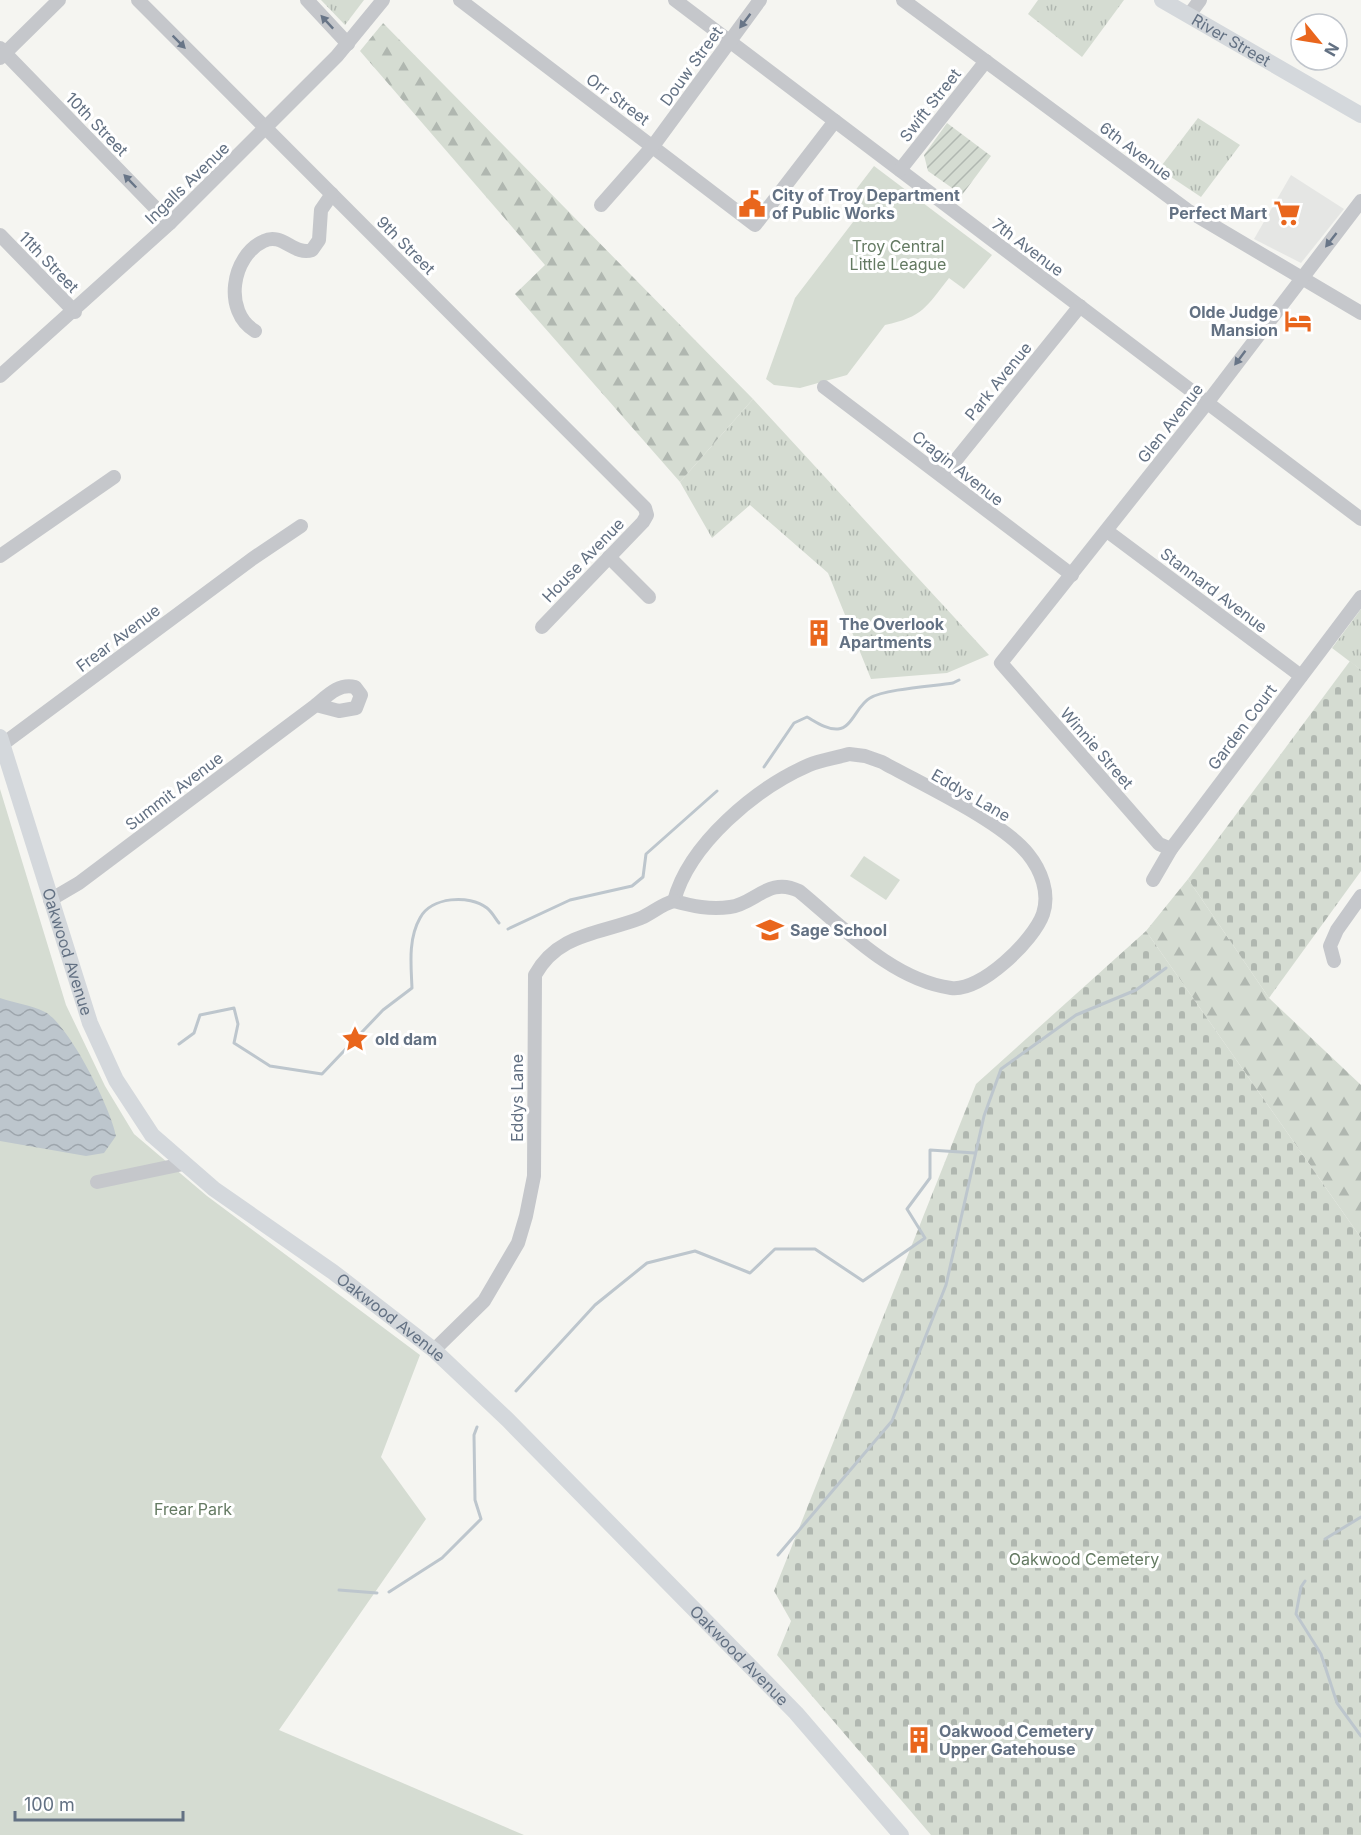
<svg xmlns="http://www.w3.org/2000/svg" width="1361" height="1835" font-family="Inter,sans-serif">
	<style>
		.built { fill: #e5e6e4 }
		.grass { fill: url(#grass-tufts) }
		.forest { fill: url(#forest-firs) }
		.cemetery { fill: url(#cemetery-stones) }
		.park { fill: #d5dcd2 }
		.garden { fill: url(#garden-furrows) }
		.water { fill: url(#water-waves) }
		.lines { fill: none; stroke-linecap: round; stroke-linejoin: round }
		.stream { stroke: #bdc6cd; stroke-width: 3 }
		.minor { stroke: #c5c7cb; stroke-width: 14 }
		.major { stroke: #d4d8dc; stroke-width: 16 }
		.oneway { fill: #687587 }
		.labels { text-anchor: middle; dominant-baseline: central; stroke-width: 6; stroke-linejoin: round; paint-order: stroke }
		.street-label { font-size: 16px; fill: #637183; stroke: #fff }
		.poi-label { font-size: 16px; font-weight: bold; fill: #637183; stroke: #fff; text-anchor: start }
		.park-label { font-size: 16px; fill: #647a62; stroke: #fff }
	</style>
	<defs>
		<pattern id="grass-tufts" width="24" height="20" patternUnits="userSpaceOnUse" patternTransform="scale(1.5)"><rect width="24" height="20" fill="#d5dcd2"/><path d="M3 7l-1-3M5 7V3M7 7l1-3M15 17l-1-3M17 17v-4M19 17l1-3" fill="none" stroke="#b0b7b0"/></pattern>
		<pattern id="forest-firs" width="22" height="20" patternUnits="userSpaceOnUse" patternTransform="scale(1.5)"><rect width="22" height="20" fill="#d5dcd2"/><path d="M5 1l3.5 6h-7zM16 11l3.5 6h-7z" fill="#b0b7b0"/></pattern>
		<pattern id="cemetery-stones" width="16" height="16" patternUnits="userSpaceOnUse" patternTransform="scale(1.5)"><rect width="16" height="16" fill="#d5dcd2"/><path d="M2 7V4a2 2 0 0 1 4 0v3zM10 15v-3a2 2 0 0 1 4 0v3z" fill="#b0b7b0"/></pattern>
		<pattern id="garden-furrows" width="10" height="10" patternUnits="userSpaceOnUse" patternTransform="scale(1.5)"><rect width="10" height="10" fill="#d5dcd2"/><path d="M-1 1l2-2M0 10L10 0M9 11l2-2" fill="none" stroke="#b0b7b0"/></pattern>
		<pattern id="water-waves" width="16" height="10" patternUnits="userSpaceOnUse" patternTransform="scale(1.5)"><rect width="16" height="10" fill="#bdc6cd"/><path d="M0 5q4-4 8 0t8 0" fill="none" stroke="#9da5ac"/></pattern>
	</defs>
	<rect width="100%" height="100%" fill="#f5f5f1"/>
	<polygon class="built" points="1291,175 1344,209 1301,263 1254,239"/>
	<g class="grass">
		<polygon points="321,0 364,0 345,25"/>
		<polygon points="1038,0 1124,0 1082,57 1028,14"/>
		<polygon points="1198,118 1240,145 1201,197 1159,169"/>
		<polygon points="753,399 989,655 947,673 871,679 828,573 750,505 712,538 680,482"/>
		<polygon points="1361,609 1361,670 1332,648"/>
	</g>
	<g class="forest">
		<polygon points="383,23 753,399 680,482 515,294 545,265 360,51"/>
		<polygon points="1188,879 1269,998 1361,1085 1361,1238 1146,931"/>
	</g>
	<g class="cemetery">
		<polygon points="1350,661 1361,670 1361,871 1269,998 1188,879"/>
		<polygon points="1146,931 1361,1238 1361,1835 931,1835 777,1655 791,1621 774,1591 976,1084"/>
	</g>
	<g class="park">
		<path d="M874,166L992,255L964,289L949,278C926,307 923,317 885,325L847,375L800,388L774,385L766,379L795,298L863,209L848,200Z"/>
		<polygon points="0,789 66,1005 105,1086 134,1134 207,1196 420,1355 381,1457 426,1519 279,1730 524,1835 0,1835"/>
		<polygon points="864,856 900,880 886,900 850,876"/>
	</g>
	<polygon class="garden" points="947,123 991,156 962,195 928,171 924,155"/>
	<path class="water" d="M0,998C14,1003 31,1005 45,1012C69,1025 111,1108 116,1136L104,1153L86,1156L0,1141Z"/>
	<g class="lines">
		<g class="stream">
			<path d="M764,767L794,723L807,717C816,722 827,730 838,729C852,728 857,705 870,698C885,689 934,686 953,683L959,680"/>
			<polyline points="508,929 570,900 632,886 643,877 646,854 717,791"/>
			<path d="M179,1044L194,1033L200,1015L234,1008L238,1024L234,1043L270,1066L322,1074L383,1010L412,988C411,965 408,939 420,918C431,897 469,894 487,908C492,912 495,918 499,923"/>
			<polyline points="516,1391 595,1305 647,1263 695,1251 750,1273 775,1249 815,1249 863,1281 925,1238 907,1209 930,1178 930,1150 975,1153"/>
			<polyline points="1325,1539 1361,1517"/>
			<polyline points="778,1555 892,1421 946,1285 984,1116 1001,1069 1076,1015 1136,990 1166,968"/>
			<polyline points="1305,1581 1301,1587 1296,1614 1321,1654 1337,1703 1361,1736"/>
			<polyline points="339,1590 377,1593"/>
			<polyline points="389,1592 442,1558 481,1519 475,1500 474,1435 477,1427"/>
		</g>
		<g class="minor">
			<polyline points="138,0 645,508 647,515 643,522 542,627"/>
			<polyline points="307,0 348,44"/>
			<polyline points="460,0 755,225 835,121"/>
			<polyline points="675,0 1361,519"/>
			<polyline points="903,0 1187,210 1361,313"/>
			<polyline points="1189,15 1200,0"/>
			<polyline points="0,48 170,223"/>
			<polyline points="0,58 59,0"/>
			<polyline points="900,170 986,61"/>
			<polyline points="601,205 653,146 760,0"/>
			<polyline points="0,235 75,312"/>
			<path d="M255,331C223,312 231,256 264,241C282,232 294,256 312,250L319,240L321,210L332,194"/>
			<polyline points="0,376 170,223 337,56 383,0"/>
			<polyline points="824,387 1072,575"/>
			<polyline points="943,476 1080,306"/>
			<polyline points="1107,531 1301,676"/>
			<polyline points="0,556 114,477"/>
			<polyline points="609,557 649,597"/>
			<polyline points="3,744 252,559 301,526"/>
			<path d="M849,754L865,756L882,762C921,784 1002,821 1028,854C1041,870 1050,893 1043,914C1034,940 981,992 951,988C892,980 843,927 799,891C769,876 755,904 730,907C710,910 692,906 674,901C689,844 756,788 809,765C821,760 836,758 849,754Z"/>
			<polyline points="1171,849 1159,844 1001,663 1207,403 1361,201"/>
			<polyline points="1153,880 1171,849 1361,597"/>
			<path d="M50,900L79,883L316,705L339,711L356,708L361,695L355,687C339,683 328,695 316,705"/>
			<polyline points="1334,961 1330,946 1337,930 1361,896"/>
			<polyline points="97,1182 183,1164"/>
			<path d="M434,1350L484,1301L518,1243L526,1216L534,1176L535,975C558,933 600,934 641,918C652,913 662,904 674,901"/>
		</g>
		<g class="major">
			<path id="s1" d="M1162,0L1361,115"/>
			<path id="s2" d="M0,737L90,1023L116,1080L152,1135L214,1189L333,1272L434,1350L508,1420L796,1713L901,1835"/>
		</g>
	</g>
	<defs><path id="oneway-solid" d="M-6-.8H1V-3.2L6.5 0L1 3.2V.8H-6Z" transform="scale(1.5)"/></defs>
	<g class="oneway">
		<use href="#oneway-solid" transform="translate(745 21) rotate(127)"/>
		<use href="#oneway-solid" transform="translate(327 22) rotate(-133)"/>
		<use href="#oneway-solid" transform="translate(179 42) rotate(45)"/>
		<use href="#oneway-solid" transform="translate(130 181) rotate(-134)"/>
		<use href="#oneway-solid" transform="translate(1331 240) rotate(128)"/>
		<use href="#oneway-solid" transform="translate(1240 358) rotate(127)"/>
	</g>
	<defs>
		<symbol id="civic-bare" viewBox="-9 -9 18 18"><path d="M-.6-6.5H3V-4.5H.6V-3L4-1V1h2V6H-6V1h2V-1L-.6-3ZM-1.2 2.5V6h2.4V2.5Z" fill="#e9661d" stroke="#fff" stroke-width="2.5" paint-order="stroke"/></symbol>
		<symbol id="supermarket-bare" viewBox="-9 -9 18 18"><path d="M-6-5.5h2.5l.6 2H6L4.5 2H-2.5L-4.4-4H-6ZM-1.5 3.2a1.3 1.3 0 1 0 .1 0ZM3 3.2a1.3 1.3 0 1 0 .1 0Z" fill="#e9661d" stroke="#fff" stroke-width="2.5" paint-order="stroke"/></symbol>
		<symbol id="hotel-bare" viewBox="-9 -9 18 18"><path d="M-6-4.5h1.5V1H6V5H4.5V3h-9V5H-6ZM-4 0a1.8 1.8 0 1 1 3.6 0ZM.5 0V-2.5h3Q6-2.5 6 0Z" fill="#e9661d" stroke="#fff" stroke-width="2.5" paint-order="stroke"/></symbol>
		<symbol id="building-bare" viewBox="-9 -9 18 18"><path d="M-4-6H4V6H1V3H-1V6H-4ZM-2.5-4.3h1.7v1.8h-1.7ZM.8-4.3h1.7v1.8H.8ZM-2.5-1h1.7V.8h-1.7ZM.8-1h1.7V.8H.8Z" fill="#e9661d" stroke="#fff" stroke-width="2.5" paint-order="stroke"/></symbol>
		<symbol id="school-bare" viewBox="-9 -9 18 18"><path d="M0-5L7-2L0 1L-7-2ZM-4 1L0 2.5L4 1V4Q0 6-4 4Z" fill="#e9661d" stroke="#fff" stroke-width="2.5" paint-order="stroke"/></symbol>
		<symbol id="sight-bare" viewBox="-9 -9 18 18"><path d="M0-6L1.8-2.2L6-1.7L2.9 1.2L3.7 5.4L0 3.3L-3.7 5.4L-2.9 1.2L-6-1.7L-1.8-2.2Z" fill="#e9661d" stroke="#fff" stroke-width="2.5" paint-order="stroke"/></symbol>
	</defs>
	<g fill-rule="evenodd">
		<use href="#civic-bare" x="733" y="185" width="38" height="38"/>
		<use href="#supermarket-bare" x="1268" y="194" width="38" height="38"/>
		<use href="#hotel-bare" x="1279" y="302" width="38" height="38"/>
		<use href="#building-bare" x="800" y="614" width="38" height="38"/>
		<use href="#school-bare" x="751" y="911" width="38" height="38"/>
		<use href="#sight-bare" x="336" y="1020" width="38" height="38"/>
		<use href="#building-bare" x="900" y="1721" width="38" height="38"/>
	</g>
	<g class="labels">
		<g class="street-label">
			<text stroke="none"><textPath href="#s1" startOffset="80">River Street</textPath></text>
			<text transform="translate(691 66) rotate(-54)">Douw Street</text>
			<text transform="translate(618 99) rotate(37)">Orr Street</text>
			<text transform="translate(930 105) rotate(-52)">Swift Street</text>
			<text transform="translate(97 124) rotate(46)">10th Street</text>
			<text transform="translate(1136 151) rotate(37)">6th Avenue</text>
			<text transform="translate(187 183) rotate(-44)">Ingalls Avenue</text>
			<text transform="translate(406 245) rotate(45)">9th Street</text>
			<text transform="translate(1028 247) rotate(37)">7th Avenue</text>
			<text transform="translate(49 262) rotate(46)">11th Street</text>
			<text transform="translate(998 381) rotate(-51)">Park Avenue</text>
			<text transform="translate(1170 423) rotate(-52)">Glen Avenue</text>
			<text transform="translate(958 468) rotate(38)">Cragin Avenue</text>
			<text transform="translate(583 560) rotate(-46)">House Avenue</text>
			<text transform="translate(1214 590) rotate(37)">Stannard Avenue</text>
			<text transform="translate(118 638) rotate(-37)">Frear Avenue</text>
			<text transform="translate(1242 727) rotate(-53)">Garden Court</text>
			<text transform="translate(1097 748) rotate(49)">Winnie Street</text>
			<text transform="translate(174 791) rotate(-37)">Summit Avenue</text>
			<text transform="translate(971 795) rotate(30)">Eddys Lane</text>
			<text stroke="none"><textPath href="#s2" startOffset="225">Oakwood Avenue</textPath></text>
			<text transform="translate(517 1098) rotate(-90)">Eddys Lane</text>
			<text stroke="none"><textPath href="#s2" startOffset="729">Oakwood Avenue</textPath></text>
			<text stroke="none"><textPath href="#s2" startOffset="1215">Oakwood Avenue</textPath></text>
		</g>
		<g class="poi-label">
			<text x="772" y="195">City of Troy Department<tspan x="772" dy="18">of Public Works</tspan></text>
			<text x="1267" y="213" text-anchor="end">Perfect Mart</text>
			<text x="1278" y="312" text-anchor="end">Olde Judge<tspan x="1278" dy="18">Mansion</tspan></text>
			<text x="839" y="624">The Overlook<tspan x="839" dy="18">Apartments</tspan></text>
			<text x="790" y="930">Sage School</text>
			<text x="375" y="1039">old dam</text>
			<text x="939" y="1731">Oakwood Cemetery<tspan x="939" dy="18">Upper Gatehouse</tspan></text>
		</g>
		<g class="park-label">
			<text x="898" y="246">Troy Central<tspan x="898" dy="18">Little League</tspan></text>
			<text x="193" y="1509">Frear Park</text>
			<text x="1084" y="1559">Oakwood Cemetery</text>
		</g>
	</g>
	<g transform="translate(1319 42) rotate(120)"><circle r="28" fill="#ffffff" stroke="#c1c6cd" stroke-width="1.5"/>
	<path d="M0-4.5L10 22L0 15L-10 22Z" fill="#e9661d"/>
	<text y="-9" font-size="16" font-weight="bold" text-anchor="middle" fill="#637183">N</text>
	</g>
	<path d="M15 1811v9h168v-9" fill="none" stroke="#637183" stroke-width="3"/>
	<text x="24" y="1811" font-size="18" fill="#637183" stroke="#ffffff" stroke-width="4.5" paint-order="stroke">100 m</text>
</svg>
